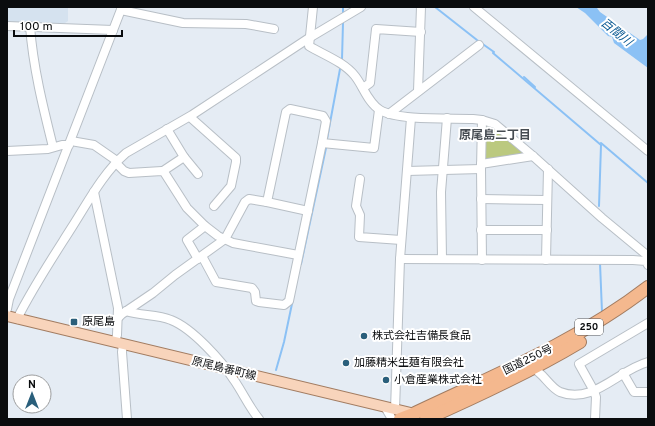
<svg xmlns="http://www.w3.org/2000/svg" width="655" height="426" font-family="Overpass,'Noto Sans JP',sans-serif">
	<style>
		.built { fill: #d5e2ef }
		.green { fill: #bbc97f }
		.water { fill: #8bc1f5 }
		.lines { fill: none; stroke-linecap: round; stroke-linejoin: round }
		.stream { stroke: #8bc1f5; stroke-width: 2 }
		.minor-casing { stroke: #b8bfc6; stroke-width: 10 }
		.major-casing { stroke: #a27c61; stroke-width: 12 }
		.highway-casing { stroke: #a27c61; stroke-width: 14 }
		.minor { stroke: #fff; stroke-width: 8 }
		.major { stroke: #f8d4bb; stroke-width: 10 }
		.highway { stroke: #f4b88e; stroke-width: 12 }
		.poi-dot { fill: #2a5f7b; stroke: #fff; stroke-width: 1.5 }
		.labels { text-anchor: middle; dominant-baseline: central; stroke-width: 4; stroke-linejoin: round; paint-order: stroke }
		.shield { fill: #fff; stroke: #545556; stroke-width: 1 }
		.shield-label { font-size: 10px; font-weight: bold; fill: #0a0c0e }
		.poi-label { font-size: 11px; fill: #0a0c0e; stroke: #fff; text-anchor: start }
		.street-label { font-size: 11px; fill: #0a0c0e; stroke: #fff }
		.water-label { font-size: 12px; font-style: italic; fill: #085892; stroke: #fff }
		.neighbourhood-label { font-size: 12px; font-weight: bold; fill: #464c52; stroke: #fff }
	</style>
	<rect width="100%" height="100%" fill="#e5ecf4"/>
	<polygon class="built" points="7,7 68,7 68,21 65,23 7,24"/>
	<polygon class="green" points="484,123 492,127 524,152 522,156 487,161 484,159"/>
	<polygon class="water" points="576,7 597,8 600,12 640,40 643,39 648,34 648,68 614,43 612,37 608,36 585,13"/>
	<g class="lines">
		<g class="stream">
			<polyline points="343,7 343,14"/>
			<polyline points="435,7 477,40 494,52 493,53 601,145 599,206"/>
			<polyline points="342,59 343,23"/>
			<polyline points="524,77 535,87"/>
			<polyline points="327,139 340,69"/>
			<polyline points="601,143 648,183"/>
			<polyline points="600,263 602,312"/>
			<polyline points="301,264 326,148"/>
			<polyline points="276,370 284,342 293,299"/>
		</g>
		<defs>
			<g id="minor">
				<path d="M313,7L309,46C324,55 344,62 355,76C363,86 368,103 380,110C398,121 451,118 473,119L482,120L495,124L533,156L602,218L648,256"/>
				<polyline points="474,7 648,151"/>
				<polyline points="121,10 183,23 246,24 274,29"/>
				<polyline points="7,26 113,30"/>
				<path d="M30,26C33,67 43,107 53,147"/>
				<polyline points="363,88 370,83 376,29 421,32"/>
				<polyline points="418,91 421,7"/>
				<polyline points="389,114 479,45"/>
				<polyline points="190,117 236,158 236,162 231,186 214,206"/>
				<polyline points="167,129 184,157 198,174"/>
				<polyline points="71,141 94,145 117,161"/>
				<polyline points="322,143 374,148 379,110"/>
				<polyline points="7,151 48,149 62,145 69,145"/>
				<polyline points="116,163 124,171 129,173 162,171 164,172 187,208 205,226"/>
				<polyline points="481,164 533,156"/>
				<polyline points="163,171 184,157"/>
				<polyline points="407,171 481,169"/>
				<polyline points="360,179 356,206 360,215 359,237 401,240"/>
				<polyline points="94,192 118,308 117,335 115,342"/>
				<polyline points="481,199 547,200"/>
				<polyline points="267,202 308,211"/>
				<polyline points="481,230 547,230"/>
				<polyline points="198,259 187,240 205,226 218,236 233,243 298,255"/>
				<polyline points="400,259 633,260 646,261 648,265"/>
				<polyline points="442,259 441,192 447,118"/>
				<polyline points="482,260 481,169 482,120"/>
				<polyline points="546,260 548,169"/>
				<polyline points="7,309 9,299 122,7"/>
				<path d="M126,311C141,316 157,314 171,320C192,328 222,361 234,380C243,393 249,407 259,419"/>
				<polyline points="118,318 122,314 153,293 175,275 225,239 245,202 249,199 267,202 286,112 290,109 323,116 326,121 322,143 289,301 284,305 259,302 256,301 255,292 252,288 216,282 202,256"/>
				<path d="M17,319C33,287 53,257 72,227C88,202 103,173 126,153L192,115L309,38L361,7"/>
				<polyline points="123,344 122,352 127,419"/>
				<path d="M532,368C543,372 549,387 560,392C593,405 618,370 648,362"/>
				<polyline points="623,373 634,392 648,392"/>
				<polyline points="385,407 392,419"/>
				<polyline points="395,410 400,259 411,118"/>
				<polyline points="595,419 596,397 594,391 579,364 648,323"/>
			</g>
			<polyline id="major" points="7,316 415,414"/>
			<g id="highway">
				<path d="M400,419L413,414C493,376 577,342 648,287"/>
				<path d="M426,419C478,396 530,372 580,342"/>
			</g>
		</defs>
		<use href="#minor" class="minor-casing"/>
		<use href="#major" class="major-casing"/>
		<use href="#highway" class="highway-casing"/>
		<use href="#minor" class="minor"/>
		<use href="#major" class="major"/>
		<use href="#highway" class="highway"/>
	</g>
	<g class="poi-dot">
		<rect x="70" y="318" width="8" height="8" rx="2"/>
		<circle cx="364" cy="336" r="4"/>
		<circle cx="346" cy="363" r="4"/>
		<circle cx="386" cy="380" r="4"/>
	</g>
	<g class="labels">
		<rect class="shield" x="575" y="319" width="28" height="16" rx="3"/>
		<g class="shield-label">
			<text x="589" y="327">250</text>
		</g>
		<g class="poi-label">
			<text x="82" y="322">原尾島</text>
			<text x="372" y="336">株式会社吉備長食品</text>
			<text x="354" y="363">加藤精米生麺有限会社</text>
			<text x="394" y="380">小倉産業株式会社</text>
		</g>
		<g class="street-label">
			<text transform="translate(528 360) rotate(-26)">国道250号</text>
			<text transform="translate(224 369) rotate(14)">原尾島番町線</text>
		</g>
		<g class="water-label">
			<text transform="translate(616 33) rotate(39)">百間川</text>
		</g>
		<g class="neighbourhood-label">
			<text x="495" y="136">原尾島二丁目</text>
		</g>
	</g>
	<rect width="655" height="426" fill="none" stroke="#0a0c0e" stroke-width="16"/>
	<g transform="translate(32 394)"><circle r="19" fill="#ffffff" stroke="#9d9e9f"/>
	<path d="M0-3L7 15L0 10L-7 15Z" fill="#2a5f7b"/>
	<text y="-6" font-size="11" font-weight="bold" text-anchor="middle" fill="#0a0c0e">N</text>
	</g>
	<path d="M14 30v6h108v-6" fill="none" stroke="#0a0c0e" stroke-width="2"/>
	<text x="20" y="30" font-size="12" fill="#0a0c0e" stroke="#ffffff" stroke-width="3" paint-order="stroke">100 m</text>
</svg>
